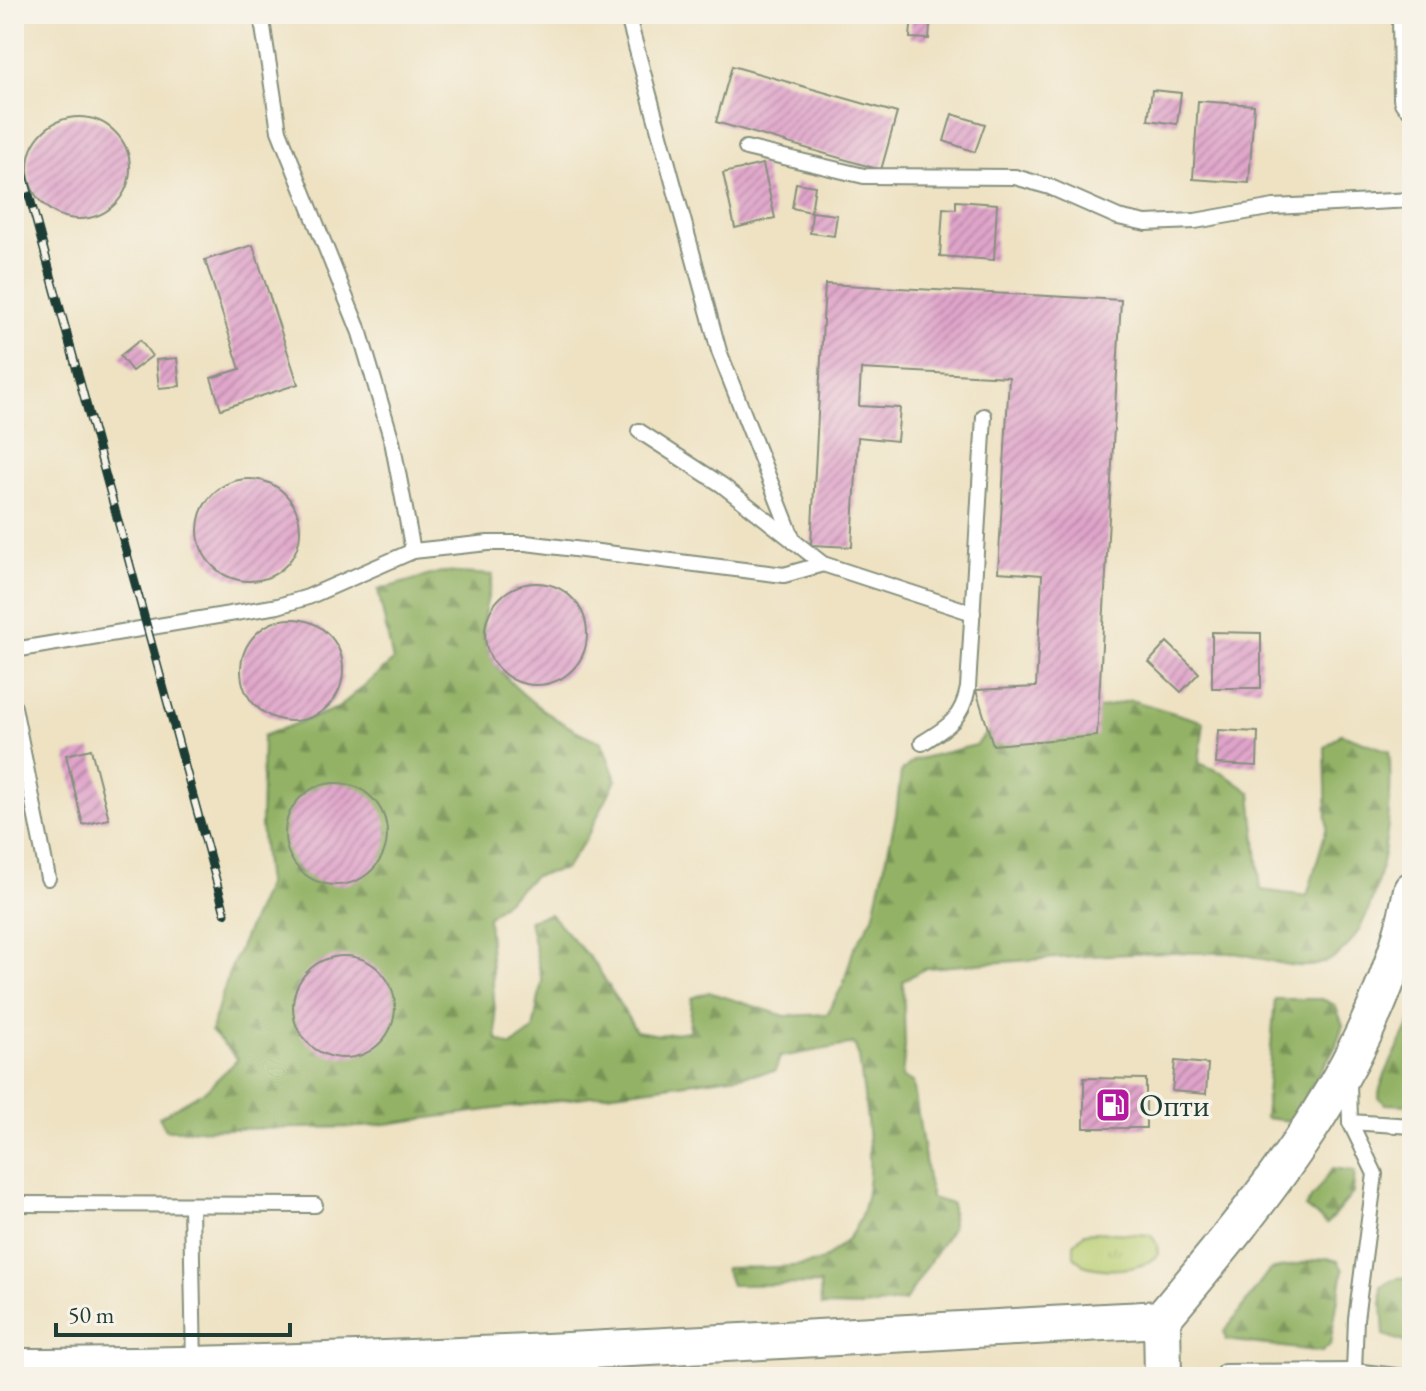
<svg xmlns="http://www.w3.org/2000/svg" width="1426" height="1391" font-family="'EB Garamond',serif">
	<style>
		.grass { fill: url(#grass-tufts); stroke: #6c8654; stroke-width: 2 }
		.forest { fill: url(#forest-firs); stroke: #59784c; stroke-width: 2 }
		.building { fill: url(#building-hatch) }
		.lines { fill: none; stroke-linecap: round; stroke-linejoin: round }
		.service-casing { stroke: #86907c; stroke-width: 18 }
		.tertiary-casing { stroke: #86907c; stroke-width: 40 }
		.service { stroke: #fff; stroke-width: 14 }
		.tertiary { stroke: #fff; stroke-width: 36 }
		.rail-casing { stroke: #1f3d34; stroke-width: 9 }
		.rail { stroke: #f7f3e8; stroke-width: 6; stroke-dasharray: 18; stroke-linecap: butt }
		.labels { text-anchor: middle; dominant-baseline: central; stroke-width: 7; stroke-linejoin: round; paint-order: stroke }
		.poi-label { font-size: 32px; fill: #1f3d34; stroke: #f7f3e8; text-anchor: start }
	</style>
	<defs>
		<pattern id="grass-tufts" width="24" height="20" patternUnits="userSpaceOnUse" patternTransform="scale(2)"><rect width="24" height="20" fill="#bacf73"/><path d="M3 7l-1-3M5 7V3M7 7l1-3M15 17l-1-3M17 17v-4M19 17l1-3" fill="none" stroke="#97a95f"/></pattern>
		<pattern id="forest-firs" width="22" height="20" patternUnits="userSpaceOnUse" patternTransform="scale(2)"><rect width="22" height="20" fill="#93b265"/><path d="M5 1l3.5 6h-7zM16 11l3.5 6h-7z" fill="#779254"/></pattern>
		<pattern id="building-hatch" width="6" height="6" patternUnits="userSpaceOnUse" patternTransform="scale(2)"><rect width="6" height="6" fill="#e0a4ca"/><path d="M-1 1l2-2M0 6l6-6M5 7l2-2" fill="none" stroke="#b587a5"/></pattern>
	</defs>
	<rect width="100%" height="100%" fill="#f7f3e8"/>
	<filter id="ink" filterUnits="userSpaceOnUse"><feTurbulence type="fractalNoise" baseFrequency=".0125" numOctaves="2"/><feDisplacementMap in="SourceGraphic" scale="16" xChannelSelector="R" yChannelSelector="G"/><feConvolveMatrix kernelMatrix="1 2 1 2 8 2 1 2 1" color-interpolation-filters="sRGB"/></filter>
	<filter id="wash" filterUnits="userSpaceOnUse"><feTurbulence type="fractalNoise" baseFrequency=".006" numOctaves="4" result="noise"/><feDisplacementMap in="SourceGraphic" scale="32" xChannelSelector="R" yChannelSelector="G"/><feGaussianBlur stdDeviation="1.8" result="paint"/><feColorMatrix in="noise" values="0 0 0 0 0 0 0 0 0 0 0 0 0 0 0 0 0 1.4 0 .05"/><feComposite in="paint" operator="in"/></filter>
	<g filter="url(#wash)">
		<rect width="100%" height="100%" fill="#eee2c3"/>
		<path class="grass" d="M1094,1232L1151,1235L1157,1244L1158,1254C1143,1272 1104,1272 1083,1265L1074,1256V1244L1085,1233Z"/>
		<g class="forest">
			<path d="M441,572L493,575C490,593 480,619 484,637C492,681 562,728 602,742L616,780L586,839L565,869L534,876L488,917L497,1040L511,1046L533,1030L542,981L529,920L550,914L596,965L636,1031L659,1035L689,1031L692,998L709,992L785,1016L827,1014L843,985L853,951L873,917L896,815L901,772L914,760L976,745L999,720H1056L1131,700L1204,722L1199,763L1223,773L1251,793L1261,890L1307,896L1327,827L1325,747L1341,734L1389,751C1395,804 1383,940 1325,962C1292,975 1262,954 1230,953C1128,951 1027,960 926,968L903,981L905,1046L902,1078L913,1082L931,1198L952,1204V1227L905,1301L864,1307L821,1306L820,1284L731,1285L725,1268C754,1267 788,1269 817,1262C824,1261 831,1253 837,1249C888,1210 865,1113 859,1057L854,1044L780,1057L775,1071L364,1127L166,1130L159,1117L206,1090L238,1059L211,1031L229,973L267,885L261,825L263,736L338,708L393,661L378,590Z"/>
			<polygon points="1275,999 1322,999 1335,1005 1343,1025 1335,1047 1291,1121 1265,1118"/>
			<path d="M1412,1018V1105L1386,1104L1379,1098C1377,1083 1405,1037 1412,1018Z"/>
			<polygon points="1333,1168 1355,1171 1353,1193 1327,1224 1305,1207"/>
			<polygon points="1327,1258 1338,1261 1343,1270 1330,1345 1322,1352 1226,1340 1224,1332 1270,1270"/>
			<polygon points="1412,1277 1412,1345 1384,1335 1381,1286 1397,1278"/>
		</g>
		<g id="blocks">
			<g class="building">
				<polygon points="912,14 931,14 929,39 910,38"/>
				<polygon points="1216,14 1285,14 1284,22"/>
				<polygon points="732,66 897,113 881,170 716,122"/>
				<polygon points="1152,90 1181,93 1177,124 1148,120"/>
				<polygon points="1198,101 1254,105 1249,183 1193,179"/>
				<polygon points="952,114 985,124 975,152 944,141"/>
				<circle cx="79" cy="168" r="51"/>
				<polygon points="763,164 775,218 735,228 723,173"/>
				<polygon points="796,183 815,186 811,212 792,208"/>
				<polygon points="956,201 997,204 994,260 940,256 943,208 956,209"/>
				<polygon points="812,212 837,215 834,236 810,233"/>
				<polygon points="253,245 298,384 221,409 211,378 240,369 205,260"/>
				<polygon points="825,284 1121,300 1097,736 993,745 976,690 1036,687 1042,575 998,572 1009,377 861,369 859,406 900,408 897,441 858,437 852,547 811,545"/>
				<polygon points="140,340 152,356 132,371 120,356"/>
				<polygon points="177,358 180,386 159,388 156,360"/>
				<circle cx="249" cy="530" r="51"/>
				<circle cx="536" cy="634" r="51"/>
				<circle cx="292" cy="670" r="51"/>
				<polygon points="1212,632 1261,633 1261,688 1212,688"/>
				<polygon points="1167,642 1199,673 1181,692 1149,662"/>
				<polygon points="1218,730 1258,732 1257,766 1216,764"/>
				<polygon points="91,749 109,819 83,825 66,755"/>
				<circle cx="336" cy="834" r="51"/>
				<circle cx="344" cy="1007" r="51"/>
				<polygon points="1175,1061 1208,1064 1206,1094 1172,1091"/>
				<polygon points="1084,1078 1146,1079 1146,1128 1084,1128"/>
			</g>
		</g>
	</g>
	<g filter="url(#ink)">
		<use href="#blocks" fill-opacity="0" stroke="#86907c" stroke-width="2"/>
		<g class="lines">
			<defs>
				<g id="service">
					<polyline points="629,21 719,351 794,542"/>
					<polyline points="746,148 864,176 1015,177 1050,187 1118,217 1146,223 1195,221 1274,207 1412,200"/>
					<polyline points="639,431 722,485 823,564 973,613"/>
					<polyline points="413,551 488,543 526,543 784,575 823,564"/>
					<polyline points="14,650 278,606 308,597 413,551 392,441 360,333 279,131 261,14"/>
					<polyline points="14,707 48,878"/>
					<path d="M922,743C948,727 962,719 968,688L984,416"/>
					<polyline points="1349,1082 1350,1122 1375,1174 1356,1319 1354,1371 1405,1377"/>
					<polyline points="1350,1122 1412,1126"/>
					<polyline points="14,1204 315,1205"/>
					<polyline points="191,1205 194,1366"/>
					<polyline points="1224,1372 1354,1371 1355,1377"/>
				</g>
				<g id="tertiary">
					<polyline points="1411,14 1412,98"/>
					<path d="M1162,1319C1268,1192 1381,1058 1412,890"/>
					<polyline points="1162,1319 1163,1377"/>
					<path d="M14,1367C397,1366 779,1339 1162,1319"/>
				</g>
			</defs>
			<use href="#service" class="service-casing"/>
			<use href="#tertiary" class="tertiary-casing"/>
			<use href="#service" class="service"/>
			<use href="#tertiary" class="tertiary"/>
			<defs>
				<polyline id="rail" points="14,140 225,913"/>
			</defs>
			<use href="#rail" class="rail-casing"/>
			<use href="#rail" class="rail"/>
		</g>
	</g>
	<defs>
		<symbol id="fuel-square" viewBox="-11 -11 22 22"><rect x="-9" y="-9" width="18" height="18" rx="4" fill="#b5179e" stroke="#f7f3e8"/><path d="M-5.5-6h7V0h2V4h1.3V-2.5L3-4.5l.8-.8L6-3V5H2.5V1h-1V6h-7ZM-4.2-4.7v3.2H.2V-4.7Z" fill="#fff"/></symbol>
	</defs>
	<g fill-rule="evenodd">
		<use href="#fuel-square" x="1093" y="1085" width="40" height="40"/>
	</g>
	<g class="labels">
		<g class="poi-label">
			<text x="1139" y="1105">Опти</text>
		</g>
	</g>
	<rect width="1426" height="1391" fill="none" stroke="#f7f3e8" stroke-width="48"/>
	<path d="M56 1323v12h234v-12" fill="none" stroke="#1f3d34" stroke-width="4"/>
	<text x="68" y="1323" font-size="24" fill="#1f3d34" stroke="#f7f3e8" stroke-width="6" paint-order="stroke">50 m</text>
</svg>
